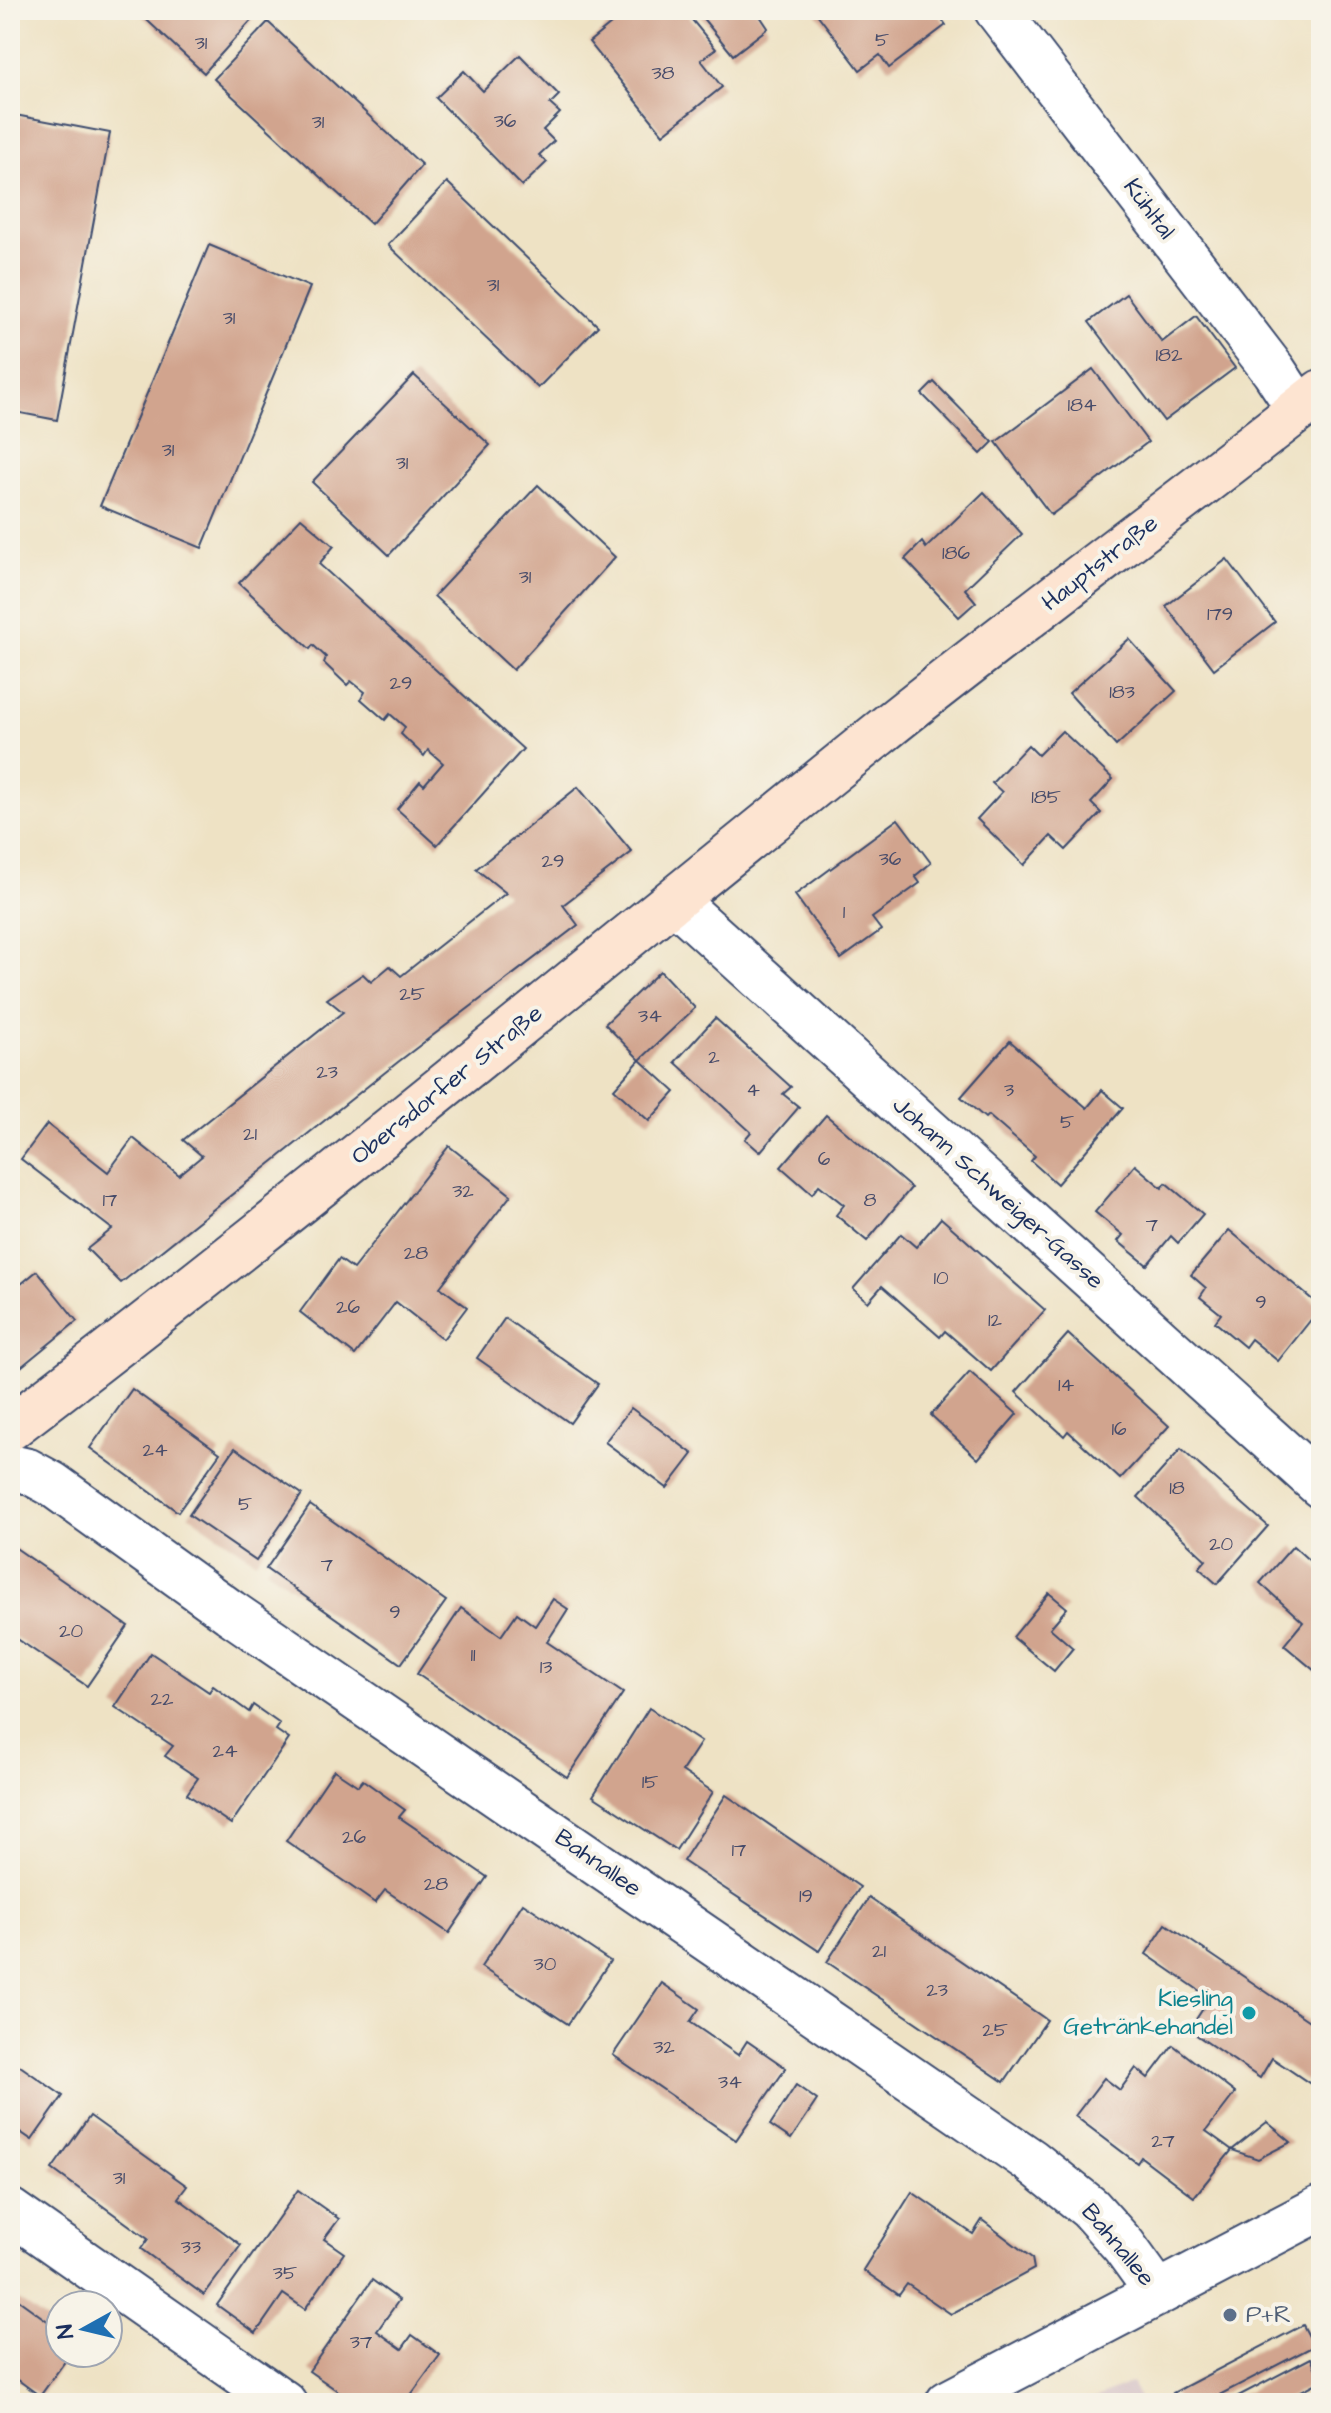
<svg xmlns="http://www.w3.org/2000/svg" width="1331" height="2413" font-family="'Architects Daughter',sans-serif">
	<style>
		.industrial { fill: #d2bec3 }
		.building { fill: #d1a48e }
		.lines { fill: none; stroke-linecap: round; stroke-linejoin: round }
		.minor-casing { stroke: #3b4a6d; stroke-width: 48 }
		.secondary-casing { stroke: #3b4a6d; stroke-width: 48 }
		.minor { stroke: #fff; stroke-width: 44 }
		.secondary { stroke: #fde4d1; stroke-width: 44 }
		.culture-dot { fill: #0f9aa8; stroke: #f7f3e8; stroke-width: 3 }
		.service-dot { fill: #5c6f8a; stroke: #f7f3e8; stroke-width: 3 }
		.labels { text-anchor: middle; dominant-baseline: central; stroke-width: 8; stroke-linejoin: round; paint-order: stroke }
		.number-label { font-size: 20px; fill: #484c6a }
		.street-label { font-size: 24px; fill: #1b2f5e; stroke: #f7f3e8 }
		.culture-label { font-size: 24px; fill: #0d838f; stroke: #f7f3e8; text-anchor: end }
		.service-label { font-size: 24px; fill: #4e5e75; stroke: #f7f3e8; text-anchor: start }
	</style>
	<rect width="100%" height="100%" fill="#f7f3e8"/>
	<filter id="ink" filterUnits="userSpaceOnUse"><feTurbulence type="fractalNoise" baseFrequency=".0125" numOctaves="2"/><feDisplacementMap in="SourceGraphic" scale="16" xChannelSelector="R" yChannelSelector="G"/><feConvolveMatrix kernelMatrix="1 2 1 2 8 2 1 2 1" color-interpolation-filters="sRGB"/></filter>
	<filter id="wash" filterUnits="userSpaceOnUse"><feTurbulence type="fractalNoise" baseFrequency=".006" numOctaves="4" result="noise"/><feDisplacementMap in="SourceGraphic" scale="32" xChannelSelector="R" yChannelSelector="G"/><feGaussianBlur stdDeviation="1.8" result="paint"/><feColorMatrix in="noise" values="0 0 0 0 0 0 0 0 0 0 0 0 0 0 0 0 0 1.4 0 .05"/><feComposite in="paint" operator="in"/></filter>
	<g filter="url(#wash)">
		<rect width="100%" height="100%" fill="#eee2c4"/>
		<polygon class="industrial" points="1131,2383 1142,2403 1085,2403"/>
		<g id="blocks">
			<g class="building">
				<polygon points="136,10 253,10 257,14 204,73"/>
				<polygon points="628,10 684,10 716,49 701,60 722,87 663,134 589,42"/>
				<polygon points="696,10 756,10 768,28 733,55"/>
				<polygon points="814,10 935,10 946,25 889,68 880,55 860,70"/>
				<polygon points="268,22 422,165 371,224 214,79"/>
				<polygon points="520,55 559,95 550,104 560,113 543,130 554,141 539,155 547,162 522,186 436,98 464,71 483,91"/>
				<polygon points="10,114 110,133 57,420 10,411"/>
				<polygon points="447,182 598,326 538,388 388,245"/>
				<polygon points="209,245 310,287 202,548 100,506"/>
				<polygon points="1126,294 1162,342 1196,316 1235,368 1164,421 1089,322"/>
				<polygon points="1093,369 1148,442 1051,515 996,442"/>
				<polygon points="414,375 490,445 389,555 312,482"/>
				<polygon points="934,382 993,442 981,454 922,394"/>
				<polygon points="538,485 615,557 513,670 434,596"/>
				<polygon points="984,492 1022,534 965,589 976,602 959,617 905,559 922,542 926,548"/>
				<polygon points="301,518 334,546 319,564 523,749 437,845 397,809 420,781 424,785 443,763 428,750 424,756 401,734 405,727 390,714 385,720 361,699 365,692 351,681 347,685 324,663 326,657 313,645 310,649 239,583"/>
				<polygon points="1227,559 1275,622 1214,669 1166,606"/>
				<polygon points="1129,639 1176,691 1116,746 1069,693"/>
				<polygon points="1062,731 1113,779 1091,803 1101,813 1066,850 1051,836 1024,865 977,819 1002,792 992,783 1028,745 1038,755"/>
				<polygon points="578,787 632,852 563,905 578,925 398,1062 121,1283 87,1249 112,1229 21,1159 47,1124 108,1172 133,1138 179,1175 202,1156 183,1140 343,1012 327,999 363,974 371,982 390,966 401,976 506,893 476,869"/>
				<polygon points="898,819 931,863 915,876 920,883 872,918 881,930 841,959 795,895"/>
				<polygon points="660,971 695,1008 640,1060 675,1092 649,1121 614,1089 640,1060 605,1024"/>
				<polygon points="715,1018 791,1087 783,1094 799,1107 760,1152 745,1139 751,1132 675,1062"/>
				<polygon points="1010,1041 1087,1108 1102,1090 1123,1108 1057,1184 1031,1161 1035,1156 988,1115 985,1118 961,1097"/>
				<polygon points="826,1115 911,1188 867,1241 836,1215 844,1205 819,1185 812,1194 781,1167"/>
				<polygon points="449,1146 511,1195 440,1287 467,1307 443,1339 396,1302 355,1355 300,1312 339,1259 353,1269"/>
				<polygon points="1135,1165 1162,1188 1166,1183 1203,1214 1178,1243 1171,1236 1147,1265 1118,1241 1123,1235 1095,1212"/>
				<polygon points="941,1218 1045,1310 991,1371 945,1331 940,1337 882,1286 868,1302 853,1289 901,1234 916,1247"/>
				<polygon points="1229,1230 1321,1307 1278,1361 1251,1339 1245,1347 1215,1322 1221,1314 1200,1297 1206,1288 1191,1275"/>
				<polygon points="37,1271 77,1321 10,1376 10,1293"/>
				<polygon points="505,1318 598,1384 570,1423 477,1358"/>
				<polygon points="1068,1334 1169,1426 1120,1479 1068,1431 1064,1436 1016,1392"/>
				<polygon points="970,1372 1017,1414 978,1459 931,1415"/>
				<polygon points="132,1389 220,1453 178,1512 90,1448"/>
				<polygon points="631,1408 693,1454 667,1488 605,1442"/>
				<polygon points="235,1448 302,1494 256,1561 189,1515"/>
				<polygon points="1181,1449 1268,1526 1217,1584 1199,1568 1206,1560 1138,1497"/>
				<polygon points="310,1505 446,1601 401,1664 266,1569"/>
				<polygon points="10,1544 128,1626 87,1686 10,1634"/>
				<polygon points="1293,1546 1321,1571 1321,1676 1284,1645 1303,1622 1260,1583"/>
				<polygon points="1049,1593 1067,1608 1050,1628 1073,1648 1054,1671 1013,1637"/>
				<polygon points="553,1599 568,1609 547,1642 623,1693 567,1777 417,1674 461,1608 501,1636 517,1613 535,1626"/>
				<polygon points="151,1653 209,1692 213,1686 249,1712 253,1705 280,1724 276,1730 289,1739 231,1824 187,1794 198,1778 165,1756 173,1746 115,1707"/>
				<polygon points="649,1708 701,1742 682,1771 713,1792 676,1850 593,1796"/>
				<polygon points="334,1770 358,1786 363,1780 405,1810 399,1817 487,1877 449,1933 385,1890 375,1903 286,1841"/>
				<polygon points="726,1795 860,1887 819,1951 683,1861"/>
				<polygon points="869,1898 1047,2020 1004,2082 827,1962"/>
				<polygon points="523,1903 610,1961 568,2024 481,1967"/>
				<polygon points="1166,1924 1321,2029 1321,2091 1272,2058 1260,2078 1189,2030 1210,1998 1146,1954"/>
				<polygon points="662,1983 699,2009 690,2022 738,2055 747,2041 786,2068 736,2140 613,2055"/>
				<polygon points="1173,2045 1235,2093 1206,2131 1232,2150 1194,2197 1141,2157 1137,2163 1075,2116 1104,2078 1120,2090 1136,2068 1148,2078"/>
				<polygon points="10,2059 63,2096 32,2140 10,2125"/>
				<polygon points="796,2085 817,2100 791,2139 770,2125"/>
				<polygon points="90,2116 187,2186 178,2198 241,2245 204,2295 141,2249 148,2239 52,2169"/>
				<polygon points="1267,2122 1291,2142 1258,2159 1232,2150"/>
				<polygon points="298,2190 339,2219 324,2239 344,2253 305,2309 283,2294 256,2333 217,2305"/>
				<polygon points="912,2192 973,2234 982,2220 1032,2258 1034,2269 951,2314 907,2284 899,2295 863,2270"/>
				<polygon points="372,2280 399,2300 377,2331 402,2349 412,2335 440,2355 405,2403 355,2403 309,2371"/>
				<polygon points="10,2294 60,2330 60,2353 71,2353 40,2396 10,2374"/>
				<polygon points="1303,2325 1314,2346 1204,2403 1179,2403 1173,2393"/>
				<polygon points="1311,2358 1321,2381 1278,2403 1225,2403"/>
			</g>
		</g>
	</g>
	<g filter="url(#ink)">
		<use href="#blocks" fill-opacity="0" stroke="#3b4a6d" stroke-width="2"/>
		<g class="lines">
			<defs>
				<g id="minor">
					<polyline points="997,10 1274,371 1299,409"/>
					<polyline points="675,901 1321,1486"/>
					<polyline points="10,1467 28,1471 52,1484 230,1612 1031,2161 1090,2208 1124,2246 1158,2293"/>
					<polyline points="10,2211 284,2403"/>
					<polyline points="948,2403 1321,2208"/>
				</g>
				<path id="secondary" d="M10,1428C304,1204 588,968 876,736C1022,619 1174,508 1321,392"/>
			</defs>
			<use href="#minor" class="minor-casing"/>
			<use href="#secondary" class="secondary-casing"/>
			<use href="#minor" class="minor"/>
			<use href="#secondary" class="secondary"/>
		</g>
	</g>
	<circle class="culture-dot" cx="1249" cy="2013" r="8"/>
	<circle class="service-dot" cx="1230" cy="2315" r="8"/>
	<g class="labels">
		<g class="number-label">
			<text x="882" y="40">5</text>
			<text x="201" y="43">31</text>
			<text x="663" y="73">38</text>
			<text x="505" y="121">36</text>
			<text x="318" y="122">31</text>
			<text x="493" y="285">31</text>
			<text x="229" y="318">31</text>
			<text x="1169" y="355">182</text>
			<text x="1082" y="405">184</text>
			<text x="168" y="450">31</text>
			<text x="402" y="463">31</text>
			<text x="956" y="553">186</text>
			<text x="525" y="577">31</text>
			<text x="1220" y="614">179</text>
			<text x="401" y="683">29</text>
			<text x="1122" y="692">183</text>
			<text x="1046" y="797">185</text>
			<text x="890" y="859">36</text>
			<text x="553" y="861">29</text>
			<text x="844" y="912">1</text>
			<text x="412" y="994">25</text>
			<text x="650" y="1016">34</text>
			<text x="714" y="1057">2</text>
			<text x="327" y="1072">23</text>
			<text x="753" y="1090">4</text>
			<text x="1009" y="1090">3</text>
			<text x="1067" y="1122">5</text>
			<text x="250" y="1134">21</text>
			<text x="824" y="1159">6</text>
			<text x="463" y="1191">32</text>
			<text x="110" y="1200">17</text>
			<text x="870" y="1200">8</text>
			<text x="1152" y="1225">7</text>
			<text x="416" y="1253">28</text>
			<text x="941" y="1278">10</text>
			<text x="1261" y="1302">9</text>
			<text x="348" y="1307">26</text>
			<text x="995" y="1320">12</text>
			<text x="1066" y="1385">14</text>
			<text x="1119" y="1429">16</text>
			<text x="155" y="1450">24</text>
			<text x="1177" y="1488">18</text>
			<text x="245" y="1504">5</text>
			<text x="1221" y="1544">20</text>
			<text x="327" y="1565">7</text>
			<text x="395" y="1612">9</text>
			<text x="71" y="1631">20</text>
			<text x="473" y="1655">11</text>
			<text x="546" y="1667">13</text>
			<text x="162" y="1699">22</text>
			<text x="225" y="1751">24</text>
			<text x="650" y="1782">15</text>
			<text x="354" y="1837">26</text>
			<text x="739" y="1850">17</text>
			<text x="436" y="1884">28</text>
			<text x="806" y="1896">19</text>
			<text x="879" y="1951">21</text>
			<text x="545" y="1964">30</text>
			<text x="937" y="1990">23</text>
			<text x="995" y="2030">25</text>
			<text x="664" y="2047">32</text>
			<text x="730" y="2082">34</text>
			<text x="1163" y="2141">27</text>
			<text x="119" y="2178">31</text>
			<text x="191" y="2247">33</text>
			<text x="285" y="2273">35</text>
			<text x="361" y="2342">37</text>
		</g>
		<g class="street-label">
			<text transform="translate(1149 209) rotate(53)">Kühltal</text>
			<text transform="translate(1100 563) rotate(-38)">Hauptstraße</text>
			<text transform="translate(447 1085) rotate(-39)">Obersdorfer Straße</text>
			<text transform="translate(998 1193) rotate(42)">Johann Schweiger-Gasse</text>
			<text transform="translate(598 1863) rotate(35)">Bahnallee</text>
			<text transform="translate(1118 2245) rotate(50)">Bahnallee</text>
		</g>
		<g class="culture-label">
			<text x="1233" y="1999">Kiesling<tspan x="1233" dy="28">Getränkehandel</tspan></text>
		</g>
		<g class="service-label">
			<text x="1246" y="2315">P+R</text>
		</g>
	</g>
	<rect width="1331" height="2413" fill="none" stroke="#f7f3e8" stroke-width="40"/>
	<g transform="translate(84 2329) rotate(262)"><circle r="38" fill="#f7f3e8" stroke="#9fa5b1" stroke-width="2"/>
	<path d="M0-6L14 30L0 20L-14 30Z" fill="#1f6fb2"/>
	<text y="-12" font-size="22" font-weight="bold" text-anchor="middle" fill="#1b2f5e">N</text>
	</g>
</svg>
